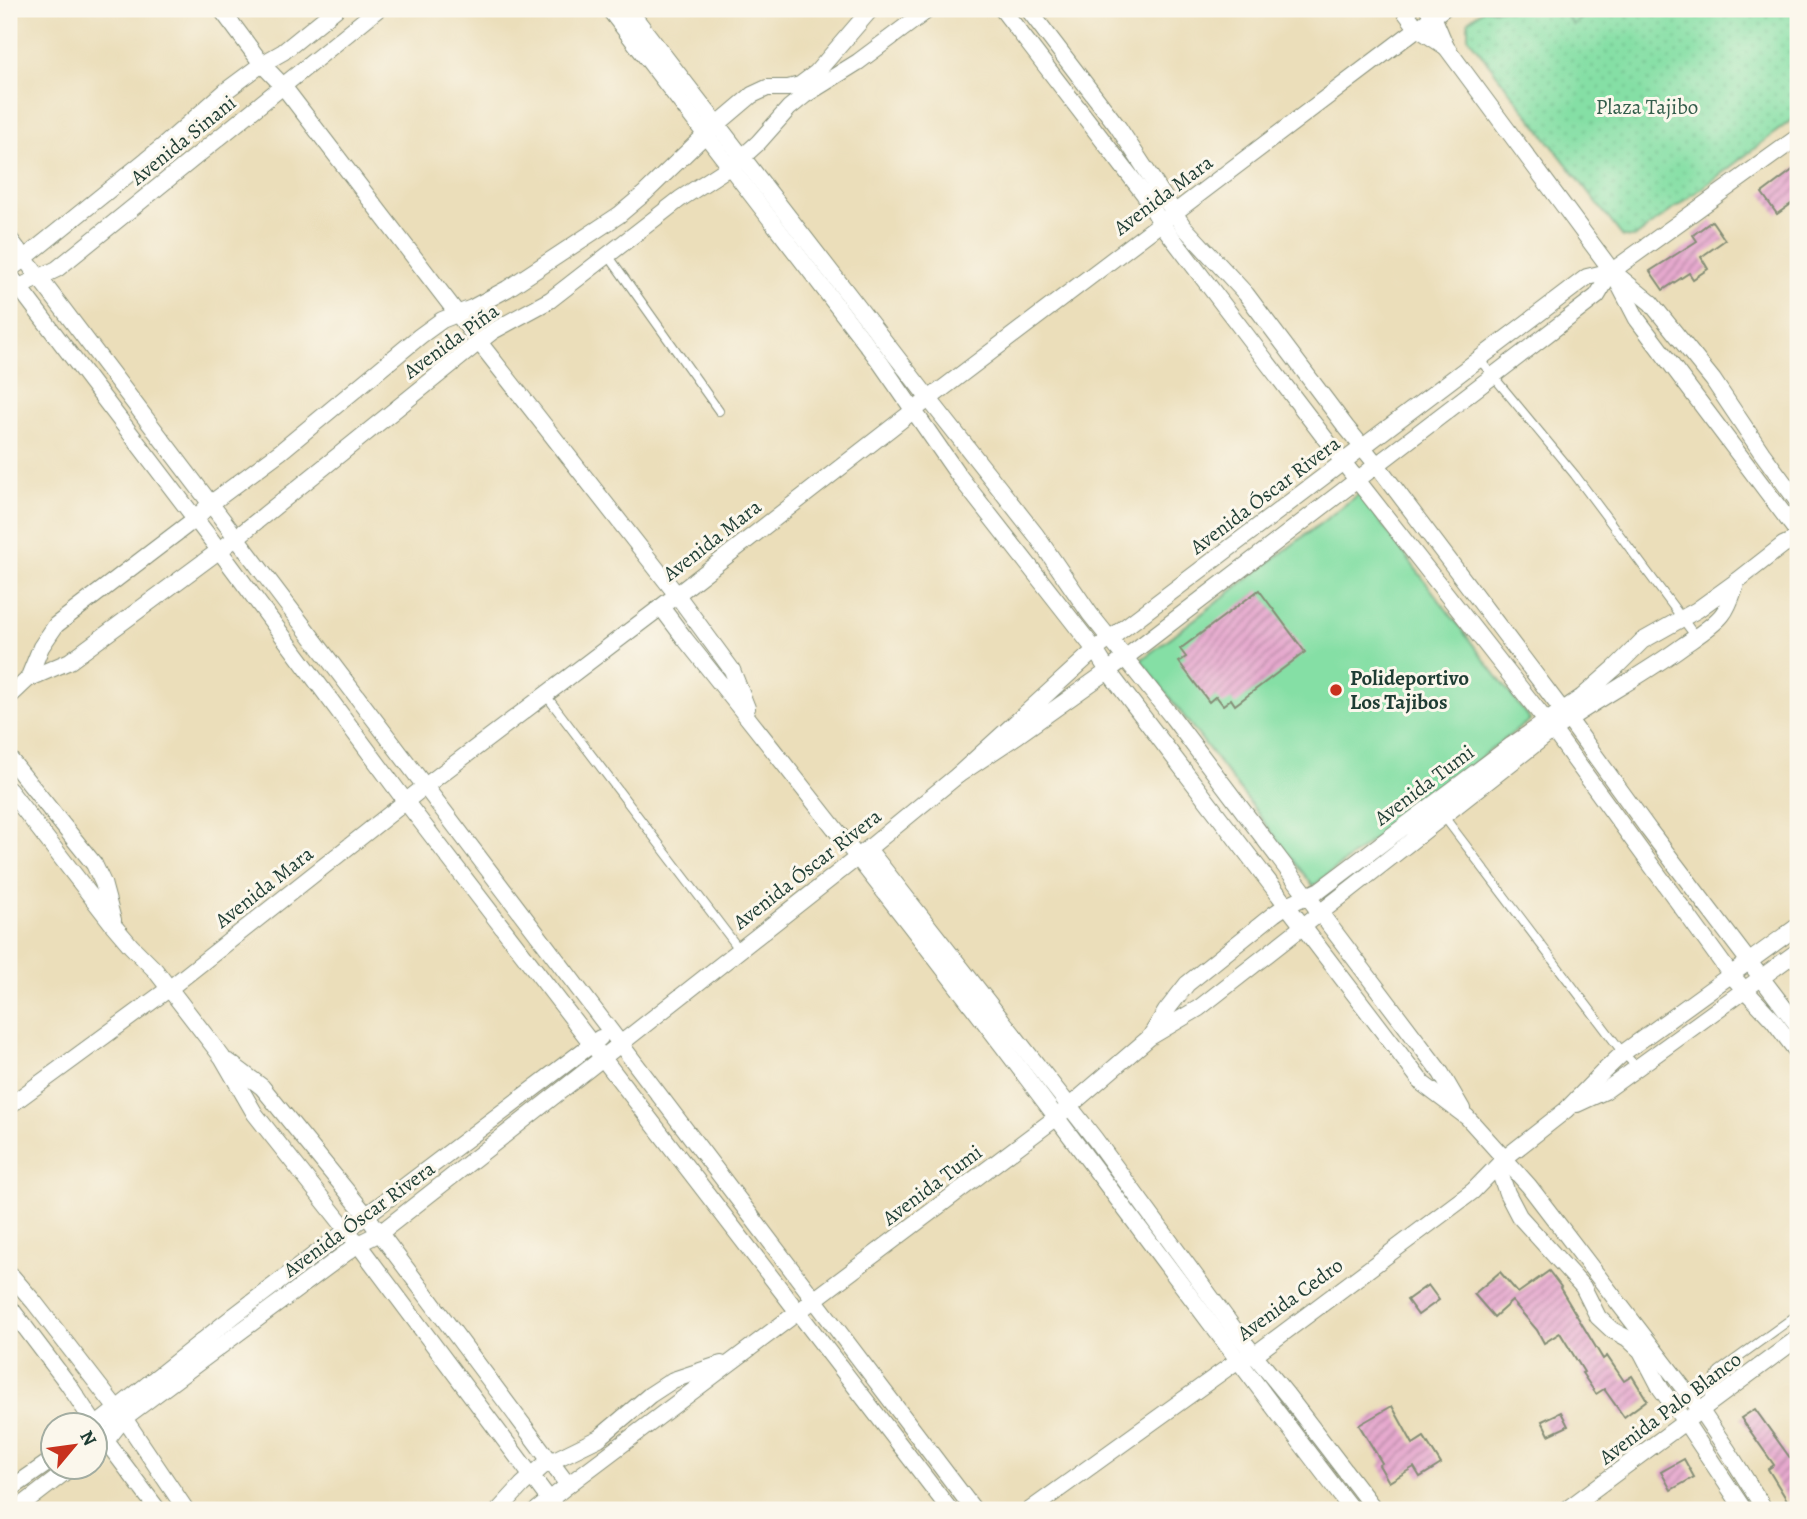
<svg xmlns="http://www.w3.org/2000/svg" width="1807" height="1519" font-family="Alegreya,serif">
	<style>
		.park { fill: url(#park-dots); stroke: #528e6c; stroke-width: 2 }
		.garden { fill: #85dfa5; stroke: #528e6c; stroke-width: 2 }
		.building { fill: url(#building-hatch) }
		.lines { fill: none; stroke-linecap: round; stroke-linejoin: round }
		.lane-casing { stroke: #858e77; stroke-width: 10 }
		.street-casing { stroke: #858e77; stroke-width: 18 }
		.lane { stroke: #fff; stroke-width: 8 }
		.street { stroke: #fff; stroke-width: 16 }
		.poi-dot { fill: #c8321e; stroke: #fbf7ec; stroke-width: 2.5 }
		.labels { text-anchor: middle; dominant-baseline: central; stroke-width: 6; stroke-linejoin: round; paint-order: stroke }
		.park-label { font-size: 21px; fill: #335d4b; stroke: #fbf7ec }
		.street-label { font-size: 21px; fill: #1f3d34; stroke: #fbf7ec }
		.poi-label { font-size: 21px; font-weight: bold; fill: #1f3d34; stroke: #fbf7ec; text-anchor: start }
	</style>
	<defs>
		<pattern id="park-dots" width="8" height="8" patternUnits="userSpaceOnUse" patternTransform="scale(1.75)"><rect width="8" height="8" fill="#85dfa5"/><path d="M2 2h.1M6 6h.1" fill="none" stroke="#72c08f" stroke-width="1.8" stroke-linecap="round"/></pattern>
		<pattern id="building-hatch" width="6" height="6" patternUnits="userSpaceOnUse" patternTransform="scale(1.75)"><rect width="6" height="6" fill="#e6a9ce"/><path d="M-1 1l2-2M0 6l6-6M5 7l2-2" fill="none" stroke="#ba8ba8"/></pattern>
	</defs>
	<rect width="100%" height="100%" fill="#fbf7ec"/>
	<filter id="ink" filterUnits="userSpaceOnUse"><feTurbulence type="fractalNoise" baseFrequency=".0143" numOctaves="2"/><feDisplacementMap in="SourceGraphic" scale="14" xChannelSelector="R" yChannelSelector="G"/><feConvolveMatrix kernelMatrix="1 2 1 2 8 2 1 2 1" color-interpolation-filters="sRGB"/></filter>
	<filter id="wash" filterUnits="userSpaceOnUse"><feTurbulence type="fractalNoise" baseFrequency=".00686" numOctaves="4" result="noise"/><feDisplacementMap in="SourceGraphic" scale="28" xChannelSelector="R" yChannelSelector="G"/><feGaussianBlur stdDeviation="1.57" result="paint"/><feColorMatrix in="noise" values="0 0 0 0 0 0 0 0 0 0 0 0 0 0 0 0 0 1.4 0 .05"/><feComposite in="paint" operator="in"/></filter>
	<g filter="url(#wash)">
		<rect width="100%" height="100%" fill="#ebdeba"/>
		<polygon class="park" points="1484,9 1798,9 1798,115 1729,168 1634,238 1623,237 1468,37 1468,21"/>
		<g class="garden">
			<polygon points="1561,9 1593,9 1573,25"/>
			<polygon points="1359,494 1530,720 1313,886 1141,660"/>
		</g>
		<g id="blocks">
			<g class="building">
				<polygon points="1798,166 1798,199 1777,214 1762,193"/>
				<polygon points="1712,221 1725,240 1701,257 1708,269 1693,279 1689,273 1663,290 1650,271 1697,241 1693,235"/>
				<polygon points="1259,590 1305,652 1235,705 1231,699 1223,705 1216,696 1209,702 1179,662 1186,657 1180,649"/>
				<polygon points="1549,1271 1561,1287 1560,1288 1603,1359 1607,1356 1624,1381 1632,1376 1647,1400 1624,1417 1604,1389 1596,1394 1582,1373 1584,1372 1560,1333 1544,1343 1537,1330 1512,1301 1494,1317 1474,1294 1500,1272 1518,1293"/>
				<polygon points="1428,1285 1439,1300 1418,1315 1407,1300"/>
				<polygon points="1392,1406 1413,1444 1424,1437 1441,1464 1420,1477 1414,1467 1389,1482 1379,1465 1382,1463 1359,1425"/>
				<polygon points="1755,1409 1798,1469 1798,1510 1793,1510 1768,1469 1774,1465 1741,1418"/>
				<polygon points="1561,1412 1568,1426 1549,1435 1542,1421"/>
				<polygon points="1684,1459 1694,1477 1671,1490 1661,1472"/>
			</g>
		</g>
	</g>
	<g filter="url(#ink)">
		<use href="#blocks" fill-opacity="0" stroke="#858e77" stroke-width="2"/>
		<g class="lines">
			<defs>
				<g id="lane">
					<polyline points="608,255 719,411"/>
					<polyline points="1479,359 1575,475 1696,637"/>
					<polyline points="545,694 739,949"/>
					<polyline points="1442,814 1623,1053 1637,1067"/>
					<polyline points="1709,1403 1711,1387 1719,1371 1798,1314"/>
				</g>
				<g id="street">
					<polyline points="221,9 262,64 283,86 479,342 677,595 732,670 747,708"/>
					<polyline points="609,9 880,362 959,476 1095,650 1108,671 1423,1084 1467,1117 1529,1186 1701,1411 1728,1451 1765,1510"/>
					<polyline points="628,9 929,399 1036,535 1090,614 1173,718 1441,1073 1462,1109"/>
					<polyline points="1002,9 1144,194 1161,223 1343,462 1553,730 1731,975 1773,1020 1798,1053"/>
					<polyline points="1028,9 1118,127 1183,226 1246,294 1346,427 1377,465 1562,710 1649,830 1798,1026"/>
					<polyline points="1403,9 1417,28 1446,47"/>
					<polyline points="1428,9 1433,16 1446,47 1612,271 1637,319 1798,533"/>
					<polyline points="9,238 974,1510"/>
					<polyline points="16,265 161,148 227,90 262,64 283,52 336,9"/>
					<polyline points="1612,271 1597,296 1108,671 1018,735 958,775 1095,650 1587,277 1612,271 1798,137"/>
					<polyline points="9,274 219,550 406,802 950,1510"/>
					<polyline points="1617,275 1651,303 1713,380 1762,453 1798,502"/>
					<polyline points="9,292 57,269 378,9"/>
					<polyline points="1737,581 1783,545 1798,538"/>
					<path d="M661,607L685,639C811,797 936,956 1057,1118C1155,1249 1252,1380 1352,1510"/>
					<polyline points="28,679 41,647 56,625 195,519 210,504 280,452 420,336 442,320 472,308 507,289 619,215 645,193 706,134 752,95 767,88 788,88 800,85 816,73 871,9"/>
					<polyline points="9,697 28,679 70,661 236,538 479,342 493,331 550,300 680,199 737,162 758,143 789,108 805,95 858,62 929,9"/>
					<polyline points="9,758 94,864 103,883 113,920"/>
					<polyline points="9,790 114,926 131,946 155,970 222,1057 255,1114 358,1244 557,1510"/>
					<polyline points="868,849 1095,1139 1240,1337 1287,1395 1375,1510"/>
					<polyline points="229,1062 262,1087 367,1216 568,1485"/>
					<polyline points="1577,1104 1605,1091 1798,951"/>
					<polyline points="9,1106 170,988 424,787 661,607 913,411 1443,9"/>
					<polyline points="1505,1158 1501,1176 1507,1193 1519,1216 1583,1287 1598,1317 1612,1330 1627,1338 1641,1351 1661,1389 1686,1423 1744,1510"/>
					<polyline points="9,1273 34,1302 124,1418 186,1510"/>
					<polyline points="9,1306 68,1384 106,1441 158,1510"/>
					<polyline points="94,1427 235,1315 600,1038"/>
					<polyline points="94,1450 106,1441 124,1418 358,1244 380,1233 858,857 958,775"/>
					<polyline points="9,1490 52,1460"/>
					<polyline points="16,1510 73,1466"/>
					<polyline points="499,1510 522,1485 544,1465 599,1438 650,1395 673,1380 721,1364"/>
					<path d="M537,1510L568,1485L1057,1117L1150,1037L1199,1008L1553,730C1595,700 1642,676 1684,645C1697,636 1712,627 1722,615C1730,605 1733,592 1737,581L1697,610L1642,641L1615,668L1582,697L1512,745L1320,890L1287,905L1274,914L1187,984L1166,1011L1150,1037"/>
					<polyline points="1030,1510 1237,1361 1254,1355 1473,1191 1505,1158 1566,1110 1603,1072 1623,1053 1798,926"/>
					<polyline points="1566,1510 1798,1338"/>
				</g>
			</defs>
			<use href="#lane" class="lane-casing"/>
			<use href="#street" class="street-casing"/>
			<use href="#lane" class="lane"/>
			<use href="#street" class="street"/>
		</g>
	</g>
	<circle class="poi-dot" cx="1336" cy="690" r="7"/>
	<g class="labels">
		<g class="park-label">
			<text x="1647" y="107">Plaza Tajibo</text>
		</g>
		<g class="street-label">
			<text transform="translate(183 140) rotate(-39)">Avenida Sinani</text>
			<text transform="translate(1163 195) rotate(-37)">Avenida Mara</text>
			<text transform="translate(451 341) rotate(-36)">Avenida Piña</text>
			<text transform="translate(1265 495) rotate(-37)">Avenida Óscar Rivera</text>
			<text transform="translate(712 540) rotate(-38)">Avenida Mara</text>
			<text transform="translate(1424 785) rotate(-37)">Avenida Tumi</text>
			<text transform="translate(807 869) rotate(-38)">Avenida Óscar Rivera</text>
			<text transform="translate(264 887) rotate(-38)">Avenida Mara</text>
			<text transform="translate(932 1185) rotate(-37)">Avenida Tumi</text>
			<text transform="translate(359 1219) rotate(-36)">Avenida Óscar Rivera</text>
			<text transform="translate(1290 1299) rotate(-36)">Avenida Cedro</text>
			<text transform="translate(1670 1408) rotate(-37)">Avenida Palo Blanco</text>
		</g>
		<g class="poi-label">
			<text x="1350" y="678">Polideportivo<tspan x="1350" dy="24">Los Tajibos</tspan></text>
		</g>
	</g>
	<rect width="1807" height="1519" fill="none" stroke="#fbf7ec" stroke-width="35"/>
	<g transform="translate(74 1446) rotate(61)"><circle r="33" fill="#fbf7ec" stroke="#a3ada2" stroke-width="2"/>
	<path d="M0-5L12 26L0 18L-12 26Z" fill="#c8321e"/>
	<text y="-10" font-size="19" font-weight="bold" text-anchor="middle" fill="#1f3d34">N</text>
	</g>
</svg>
